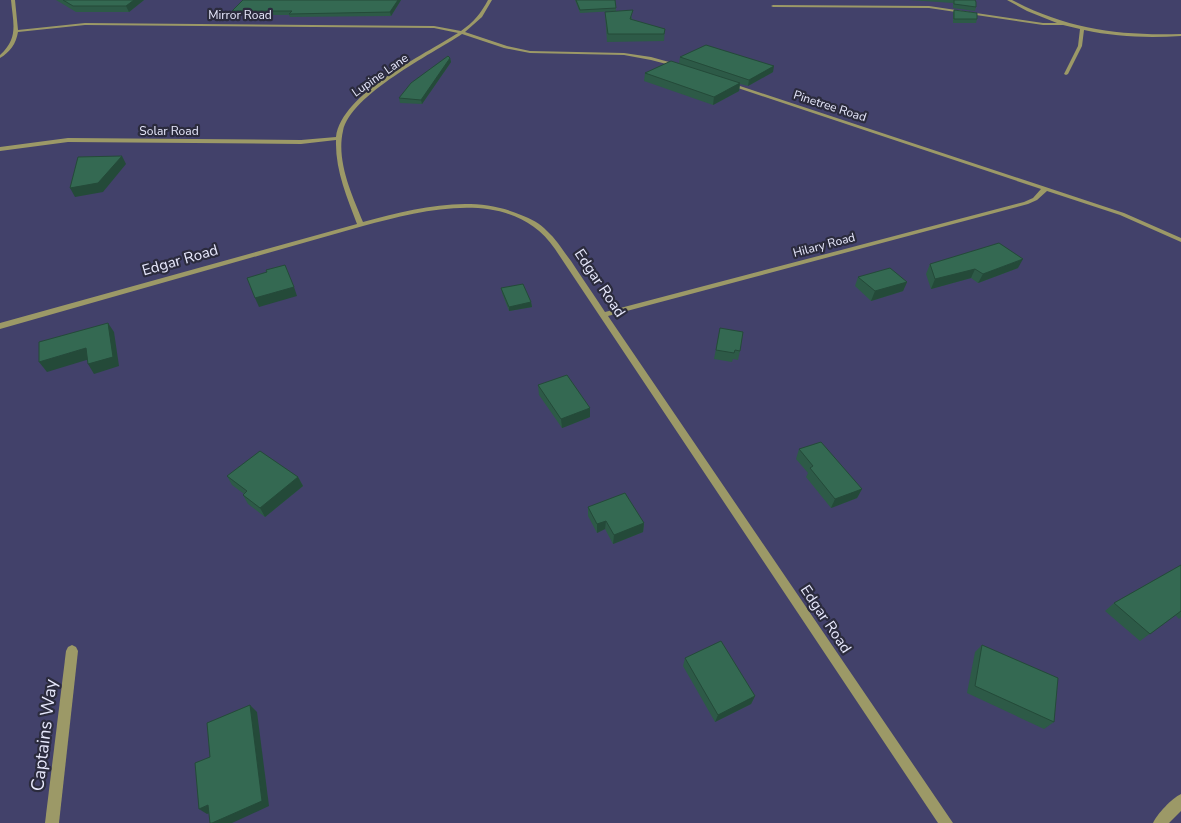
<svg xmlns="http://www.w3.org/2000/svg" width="1181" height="823" font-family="'Nunito Sans',sans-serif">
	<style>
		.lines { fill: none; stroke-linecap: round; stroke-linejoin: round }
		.minor { fill: #9c9967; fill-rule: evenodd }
		.wall { fill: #2d5a47 }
		.shaded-wall { fill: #244a39 }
		.building { fill: #346952; stroke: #244a39 }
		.labels { text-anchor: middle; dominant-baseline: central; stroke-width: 4.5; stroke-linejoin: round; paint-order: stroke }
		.far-street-label { font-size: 12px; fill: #e8e9fd; stroke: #2b2b3d }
		.street-label { font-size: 15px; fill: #e8e9fd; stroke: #2b2b3d }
		.near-street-label { font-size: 18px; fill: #e8e9fd; stroke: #2b2b3d }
	</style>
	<rect width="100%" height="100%" fill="#42416a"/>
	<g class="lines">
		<g class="minor">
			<path d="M11,0H15L18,30L85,23L434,26L461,31C474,22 481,13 488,0H492L482,17L465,32L507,46L530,51L624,53L651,57L680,65V67H678L651,60L624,55L530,53L504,48L462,34C432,54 351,94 343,131C336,161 352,195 363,222C414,209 471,193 521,215C531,219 540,223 547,231C557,240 563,251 571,261C582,278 594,295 605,312L1024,202L1033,198L1041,189L726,84V82H728L1124,213L1181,238V242L1120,215L1047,191L1037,200L1028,204L608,316L953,823H938L555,249C512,186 425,210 363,226L0,329V323L357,224C347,197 335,170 336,140L301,144L68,142L0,151V147L68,138L301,140L336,137C342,93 424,55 458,33L434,28L85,25L18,32C16,44 10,52 0,58V55C19,38 13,23 11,0Z"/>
			<path d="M1007,0H1012C1067,29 1119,36 1181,34V36C1148,38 1116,37 1084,30L1082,46L1068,74L1066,75L1064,74L1078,46L1080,29L1063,25H1043L929,8L773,7L771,6L773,5L929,6L1043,23H1057L1027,11Z"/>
			<polygon points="72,645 76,647 78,651 59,823 45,823 66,651 68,647"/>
			<path d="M1181,794V811L1169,823H1153C1157,814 1172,798 1181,794Z"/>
		</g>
	</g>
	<g class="wall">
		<polygon points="56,0 144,0 129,12 76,12"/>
		<polygon points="243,0 401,0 391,16 290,17 289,15 233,15 232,11"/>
		<polygon points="575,0 615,0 616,11 580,13"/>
		<polygon points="909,0 975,0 976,7 975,11 953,8 953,3"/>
		<polygon points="954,10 977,19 976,23 953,23 953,13"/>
		<polygon points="605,12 632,17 632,20 665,29 664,41 607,42"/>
		<polygon points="680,57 773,72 748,86 740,84 739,91 713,105 644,81 645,73 679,63"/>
		<polygon points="450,58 451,62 422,104 400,103 399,98"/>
		<polygon points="930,264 1018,268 978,283 971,278 931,289 926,274"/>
		<polygon points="858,277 907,282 903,291 871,301 855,286"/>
		<polygon points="501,288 531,302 532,307 509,311 502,293"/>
		<polygon points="720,328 740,351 738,360 733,359 732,362 714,359"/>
		<polygon points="538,385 590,417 562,428 539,395"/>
		<polygon points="799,449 862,489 857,498 831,508 806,477 808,473 796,459"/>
		<polygon points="227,476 298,477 303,486 265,517 248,504 243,495 244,494 232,485"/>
		<polygon points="588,507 644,523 643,532 613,544 605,529 597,533 588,516"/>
		<polygon points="1181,565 1181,617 1179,619 1175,615 1140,641 1105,611 1114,603"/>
		<polygon points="982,645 1054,722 1044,729 967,693 975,652"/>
		<polygon points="685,658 755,696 751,704 715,722 683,666"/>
	</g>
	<g class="shaded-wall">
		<polygon points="134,0 144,0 129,12 126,6"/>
		<polygon points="398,0 401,0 391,16 390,12"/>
		<polygon points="450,58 451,62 422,104 421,100"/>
		<polygon points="774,66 773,72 748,86 749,80"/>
		<polygon points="740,83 739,91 713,105 714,97"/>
		<polygon points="122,156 126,164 103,192 75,197 70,188"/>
		<polygon points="1023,259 1018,268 978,283 983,274"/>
		<polygon points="975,269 971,278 931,289 935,279"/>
		<polygon points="907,282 903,291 871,301 875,291"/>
		<polygon points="294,287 297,296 259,307 255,298"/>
		<polygon points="531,302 532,307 509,311 509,307"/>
		<polygon points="108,323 114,332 119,366 94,374 88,364"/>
		<polygon points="86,348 93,358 47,372 39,362"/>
		<polygon points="590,408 590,417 562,428 561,419"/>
		<polygon points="298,477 303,486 265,517 260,508"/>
		<polygon points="862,489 857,498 831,508 835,499"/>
		<polygon points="606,521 605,529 597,533 597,524"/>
		<polygon points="644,523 643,532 613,544 614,535"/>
		<polygon points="755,696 751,704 715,722 718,715"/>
		<polygon points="250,705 257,712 269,806 232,823 212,823"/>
		<polygon points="208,805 217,810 207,814 199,809"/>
	</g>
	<g class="building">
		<polygon points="63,0 134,0 126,6 73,6"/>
		<polygon points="243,0 398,0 390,12 289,14 292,11 232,11"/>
		<polygon points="576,0 615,0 616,8 580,10"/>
		<polygon points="954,0 975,0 976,2 976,7 954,4"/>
		<polygon points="633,10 630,19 665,29 664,34 608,34 605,12"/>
		<polygon points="954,10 977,13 977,19 954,19"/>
		<polygon points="706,45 774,66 749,80 680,57"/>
		<polygon points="448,56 450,58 421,100 399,98 411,83"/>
		<polygon points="671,61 740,83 714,97 645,73"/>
		<polygon points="122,156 98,183 70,188 78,157"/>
		<polygon points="999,243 1023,259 983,274 975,269 935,279 930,264"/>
		<polygon points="285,265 294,287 255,298 247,278 267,272 266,270"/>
		<polygon points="890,268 907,282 875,291 858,277"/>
		<polygon points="523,284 531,302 509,307 501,288"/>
		<polygon points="108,323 113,357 88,364 86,348 39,362 39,342"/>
		<polygon points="720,328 743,332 740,351 735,350 734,353 716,350"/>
		<polygon points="567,375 590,408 561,419 538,385"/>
		<polygon points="821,442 862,489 835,499 810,468 813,466 799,449"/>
		<polygon points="260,451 298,477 260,508 243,495 247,491 227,476"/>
		<polygon points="625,493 644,523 614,535 606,521 597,524 588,507"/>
		<polygon points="1181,565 1181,611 1150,634 1114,603"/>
		<polygon points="721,641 755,696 718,715 685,658"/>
		<polygon points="982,645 1058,678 1054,722 975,686"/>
		<polygon points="250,705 262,801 212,823 210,823 208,805 199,809 195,763 210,757 207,723"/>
	</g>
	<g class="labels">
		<g class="far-street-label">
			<text x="240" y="15">Mirror Road</text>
			<text transform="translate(380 75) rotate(-35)">Lupine Lane</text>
			<text transform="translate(830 106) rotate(18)">Pinetree Road</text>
			<text x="169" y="131">Solar Road</text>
			<text transform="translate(824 245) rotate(-15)">Hilary Road</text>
		</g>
		<g class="street-label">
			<text transform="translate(180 260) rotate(-16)">Edgar Road</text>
			<text transform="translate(600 283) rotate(56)">Edgar Road</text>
			<text transform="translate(826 619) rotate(56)">Edgar Road</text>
		</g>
		<g class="near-street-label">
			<text transform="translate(44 735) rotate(-83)">Captains Way</text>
		</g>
	</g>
</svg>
